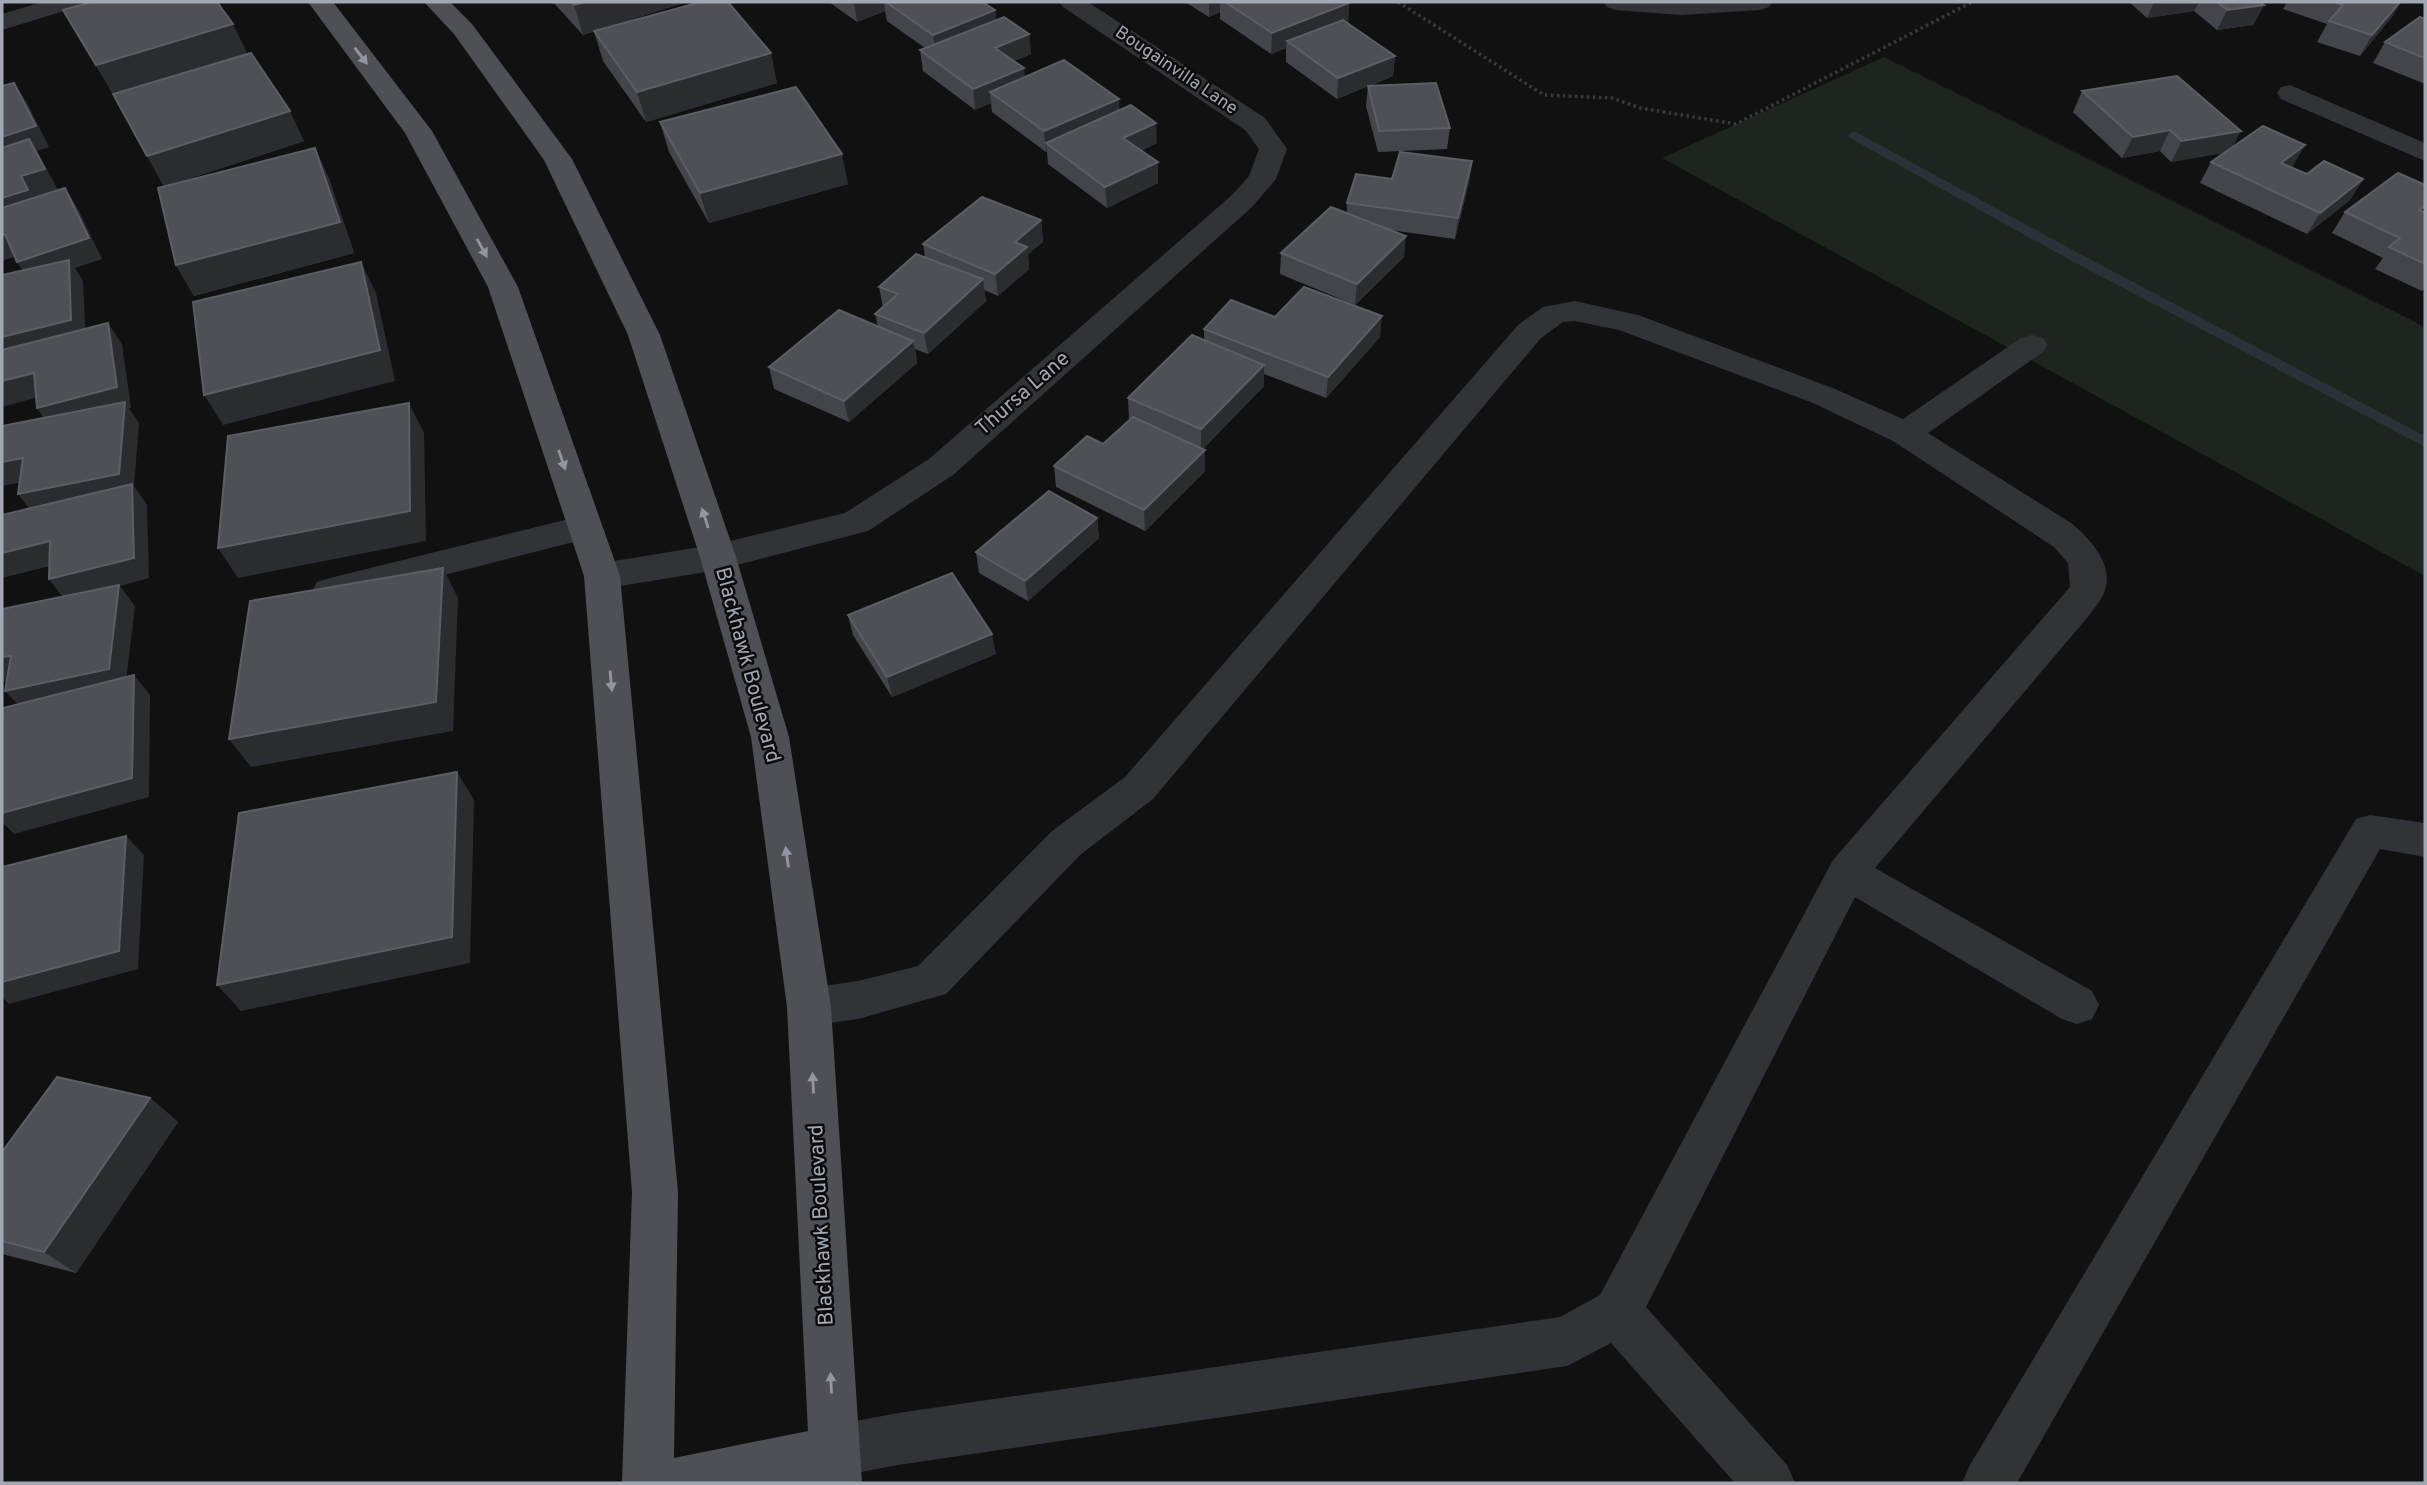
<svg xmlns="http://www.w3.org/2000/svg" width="2427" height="1485" font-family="Overpass,sans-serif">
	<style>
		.green { fill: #1d251e }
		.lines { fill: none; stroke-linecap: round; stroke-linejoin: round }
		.stream { fill: #293238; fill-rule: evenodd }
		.path { stroke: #383a3e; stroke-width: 3.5; stroke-dasharray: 2.5 3.5; stroke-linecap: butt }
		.minor { fill: #323337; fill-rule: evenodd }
		.major { fill: #4e5056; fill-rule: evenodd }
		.wall { fill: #44454a }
		.shaded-wall { fill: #2b2c2f }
		.building { fill: #4e5055; stroke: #5b5e64; stroke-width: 2 }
		.oneway { fill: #9196a0 }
		.labels { text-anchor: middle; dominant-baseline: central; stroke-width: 5; stroke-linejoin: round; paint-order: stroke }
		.far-street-label { font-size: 18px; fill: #a2a8b3; stroke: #0c0c0d }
		.street-label { font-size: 21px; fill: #a2a8b3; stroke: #0c0c0d }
	</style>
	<rect width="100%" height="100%" fill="#111112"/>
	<polygon class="green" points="1884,57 2425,327 2425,576 1662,158"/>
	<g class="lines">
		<polygon class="stream" points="1854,131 2082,255 2425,436 2425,447 2072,261 1850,138 1848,135"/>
		<polyline class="path" points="1398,2 1544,95 1612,98 1640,108 1736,124 1972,2"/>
		<g class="minor">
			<polygon points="42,2 81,2 77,7 2,30 2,14"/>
			<polygon points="1059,2 1088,2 1265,118 1287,149 1276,179 1252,207 953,475 868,531 718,570 602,589 589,585 584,576 589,567 602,563 718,544 845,513 929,459 1232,195 1249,176 1259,149 1245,130 1063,7"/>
			<polygon points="1603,2 1773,2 1769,7 1760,10 1681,15 1616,10 1607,7"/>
			<polygon points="2290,85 2425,143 2425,161 2281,99 2277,93 2281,87"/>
			<path d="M1575,301L1638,315L1835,389L1903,419L2021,338L2032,335L2043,338L2048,345L2043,352L1928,433L2071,523C2089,537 2114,565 2105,590C2102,600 2093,610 2087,618L1875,868L2092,991L2099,1005L2092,1019L2077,1024L2062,1019L1855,897L1646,1307L1787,1465L1795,1483H1735L1611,1343L1567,1366L898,1465L835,1477L817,1469L809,1451L817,1433L835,1425L898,1413L1560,1317L1600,1295L1833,860L2070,587L2068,563L2054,547L1893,441L1813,403L1619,330L1575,321L1563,322L1541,338L1153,799L1080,855L946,994L858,1019L809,1026L794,1021L787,1007L794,993L809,988L858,981L918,966L1052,831L1125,777L1519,324L1543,307Z"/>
			<polygon points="585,515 597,518 602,527 597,536 330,604 317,600 312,591 317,582 330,578"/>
			<polygon points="2370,815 2425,823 2425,857 2380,849 2017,1483 1962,1483 1970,1465 2356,819"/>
		</g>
		<polygon class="major" points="308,2 333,2 432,131 518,287 620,576 678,1192 674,1458 808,1431 787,1007 751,737 700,557 628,335 544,160 454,34 424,2 450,2 472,24 572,159 660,335 736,557 789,737 831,1007 862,1483 622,1483 632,1192 584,576 488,287 405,133"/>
	</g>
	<g class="wall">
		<polygon points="553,2 686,2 583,35"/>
		<polygon points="829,2 982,2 995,10 996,20 1029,34 1031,54 1014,61 1025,77 1120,110 1157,143 1141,151 1158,183 1107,208 1048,164 1047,152 1046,152 992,112 991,103 975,110 923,71 920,50 925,48 887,21 885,11 857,22"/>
		<polygon points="1185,2 1347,2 1349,3 1348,23 1395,56 1393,76 1370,86 1450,128 1447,149 1378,152 1366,106 1368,86 1337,99 1286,62 1286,48 1271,54 1220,19 1220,12 1209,17"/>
		<polygon points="2129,2 2260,2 2264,5 2253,25 2217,30 2194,11 2147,18"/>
		<polygon points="2287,2 2401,2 2391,18 2360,56 2317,42 2327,24 2283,9"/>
		<polygon points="63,10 247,53 161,80 304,141 167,186 315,148 329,179 354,253 194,296 176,265 164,186 113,94"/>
		<polygon points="2425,19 2425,84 2373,63 2385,42"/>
		<polygon points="594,31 777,83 646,122 603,61"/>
		<polygon points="2082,91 2232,148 2293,166 2291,167 2307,174 2363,179 2350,200 2307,234 2200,183 2211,162 2225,152 2171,162 2160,151 2122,158 2073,112"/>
		<polygon points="660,122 848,184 709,223 669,152"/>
		<polygon points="1472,161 1469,182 1455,239 1390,230 1404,257 1355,305 1280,274 1281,253 1347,213 1347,203"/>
		<polygon points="2425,185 2425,288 2422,291 2375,269 2383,258 2332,233 2345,212"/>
		<polygon points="1041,220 1043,242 1028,254 1029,269 998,296 984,290 986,301 928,354 915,349 917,363 849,422 774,389 769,367 878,326 875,314 883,308 879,287 925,257 923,244"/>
		<polygon points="1275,317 1380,337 1326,398 1264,374 1264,386 1203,449 1205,450 1205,471 1145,531 1056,487 1054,466 1103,444 1130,419 1129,419 1128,398 1204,340 1204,329"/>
		<polygon points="1097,518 1099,538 1028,601 979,573 976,552"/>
		<polygon points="848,615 996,654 892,697 853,635"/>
		<polygon points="150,1098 178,1122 76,1273 2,1254 2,1152"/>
	</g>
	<g class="shaded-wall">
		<polygon points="585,2 686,2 583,35 574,5"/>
		<polygon points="854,2 884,2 885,11 857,22"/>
		<polygon points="1209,2 1220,2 1220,12 1209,17"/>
		<polygon points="2154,2 2199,2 2194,11 2147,18"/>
		<polygon points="2400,2 2401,2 2391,18 2360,56 2372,35"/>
		<polygon points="1349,3 1348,23 1287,41 1286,48 1271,54 1272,33"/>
		<polygon points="2264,5 2253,25 2217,30 2227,10"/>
		<polygon points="995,10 997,31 936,56 933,35"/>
		<polygon points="233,24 247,53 113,95 96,65"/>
		<polygon points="1029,34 1031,54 997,68 995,48"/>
		<polygon points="771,53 777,83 646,122 637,92"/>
		<polygon points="1395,56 1393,76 1337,99 1338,78"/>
		<polygon points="1024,68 1026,88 990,92 991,103 975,110 973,89"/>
		<polygon points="14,83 27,103 49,147 37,151 58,190 2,224 2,137"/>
		<polygon points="1119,99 1120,119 1046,143 1047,152 1046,152 1044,131"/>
		<polygon points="290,111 304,141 164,187 147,156"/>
		<polygon points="1156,123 1157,143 1124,159 1123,138"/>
		<polygon points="2170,130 2160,151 2122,158 2133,137"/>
		<polygon points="2241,131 2230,152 2171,162 2182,141"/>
		<polygon points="2305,145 2293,166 2269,183 2281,163"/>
		<polygon points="315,148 329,179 354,253 194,296 176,265"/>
		<polygon points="842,154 848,184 709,223 700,193"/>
		<polygon points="1472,161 1469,182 1455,239 1458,218"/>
		<polygon points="1158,162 1158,183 1107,208 1105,187"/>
		<polygon points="2363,179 2350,200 2307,234 2320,213"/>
		<polygon points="65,188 78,209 102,259 75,268 83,281 86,342 2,362 2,337 31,283 17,262"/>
		<polygon points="2425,206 2425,216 2419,210"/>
		<polygon points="1041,220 1043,242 1028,254 1029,269 998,296 995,274 1015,242"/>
		<polygon points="5,234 19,255 2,261 2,235"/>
		<polygon points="1406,236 1404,257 1355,305 1357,284"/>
		<polygon points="361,262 376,293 395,381 223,425 204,395"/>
		<polygon points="983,279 986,301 928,354 924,333"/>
		<polygon points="1382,316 1380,337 1326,398 1328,377"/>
		<polygon points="108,323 122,344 131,408 129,408 139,423 134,486 147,505 149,578 120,586 135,606 125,689 24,711 5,691 65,600 49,579 134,558 34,515 18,494 52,430 37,408"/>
		<polygon points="913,341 917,363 849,422 844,401"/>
		<polygon points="1264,365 1264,386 1201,451 1201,429"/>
		<polygon points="34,373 49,394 2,407 2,381"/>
		<polygon points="409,403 424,433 426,541 238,578 218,548"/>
		<polygon points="1205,450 1205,471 1145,531 1144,510"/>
		<polygon points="23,458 39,479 2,486 2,462"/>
		<polygon points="1097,518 1099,538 1028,601 1025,581"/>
		<polygon points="50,541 66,562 2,578 2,553"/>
		<polygon points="443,568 458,598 453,731 251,767 229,739"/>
		<polygon points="992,634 996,654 892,697 887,677"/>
		<polygon points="11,656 29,676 2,682 2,657"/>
		<polygon points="134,675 150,695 149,797 14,834 2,822 2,813"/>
		<polygon points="457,772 474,800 470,963 241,1011 217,985"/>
		<polygon points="126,836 144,855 138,969 9,1004 2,997 2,982"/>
		<polygon points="150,1098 178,1122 76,1273 44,1252"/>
	</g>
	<g class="building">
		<polygon points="91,2 217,2 233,24 96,65 63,10"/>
		<polygon points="571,2 585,2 574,5"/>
		<polygon points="701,2 728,2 771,53 637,92 594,31"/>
		<polygon points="886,2 982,2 995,10 933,35"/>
		<polygon points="1225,2 1347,2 1349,3 1272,33"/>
		<polygon points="2217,2 2260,2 2264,5 2227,10"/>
		<polygon points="2334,2 2400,2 2372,35 2329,21 2343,5"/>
		<polygon points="1004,17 1029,34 995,48 1024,68 973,89 920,50"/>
		<polygon points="2420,17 2425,19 2425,58 2385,42"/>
		<polygon points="1343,20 1395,56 1338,78 1287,41"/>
		<polygon points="251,53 290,111 147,156 113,94"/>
		<polygon points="1064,60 1119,99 1044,131 990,92"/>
		<polygon points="2177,76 2241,131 2182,141 2170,130 2133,137 2082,91"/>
		<polygon points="14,83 36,126 2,137 2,86"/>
		<polygon points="1436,83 1450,128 1379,131 1368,86"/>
		<polygon points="796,87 842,154 700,193 660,122"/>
		<polygon points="1131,105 1156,123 1123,138 1158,162 1105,187 1046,143"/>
		<polygon points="2263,126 2305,145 2281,163 2307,174 2324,161 2363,179 2320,213 2211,162"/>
		<polygon points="29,139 45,169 21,176 28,190 2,198 2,148"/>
		<polygon points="315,148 340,222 176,265 158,188"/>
		<polygon points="1400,152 1472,161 1458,218 1347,203 1356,174 1392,179"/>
		<polygon points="2398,173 2425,185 2425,206 2419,210 2425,213 2425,264 2389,247 2400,238 2345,212"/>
		<polygon points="65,188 89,238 17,262 5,234 2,235 2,208"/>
		<polygon points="982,197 1041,220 1015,242 1027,247 995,274 923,244"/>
		<polygon points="1331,207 1406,236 1357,284 1281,253"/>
		<polygon points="916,254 983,279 924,333 875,314 898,294 879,287"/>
		<polygon points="69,260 71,320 2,337 2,275"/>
		<polygon points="361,262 380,350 204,395 193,302"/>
		<polygon points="1304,287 1382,316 1328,377 1204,329 1231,300 1275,317"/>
		<polygon points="839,310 913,341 844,401 769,367"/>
		<polygon points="108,323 117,387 37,408 34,373 2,381 2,350"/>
		<polygon points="1192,335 1264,365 1201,429 1128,398"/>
		<polygon points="125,402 119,474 18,494 23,458 2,462 2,426"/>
		<polygon points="409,403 410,511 218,548 228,436"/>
		<polygon points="1133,417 1205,450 1144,510 1054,466 1087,436 1103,444"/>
		<polygon points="132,484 134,558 49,579 50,541 2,553 2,515"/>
		<polygon points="1049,491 1097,518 1025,581 976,552"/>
		<polygon points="443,568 436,702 229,739 250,601"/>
		<polygon points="952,573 992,634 887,677 848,615"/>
		<polygon points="119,585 109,669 5,691 11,656 2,657 2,609"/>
		<polygon points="134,675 132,778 2,813 2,727 3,708"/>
		<polygon points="457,772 452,937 217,985 239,813"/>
		<polygon points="126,836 119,951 2,982 2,867"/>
		<polygon points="57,1077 150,1098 44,1252 2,1241 2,1152"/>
	</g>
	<defs><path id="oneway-solid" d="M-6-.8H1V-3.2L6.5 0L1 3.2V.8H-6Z" transform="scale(1.75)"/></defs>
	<g class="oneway">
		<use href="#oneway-solid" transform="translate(361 56) rotate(53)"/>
		<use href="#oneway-solid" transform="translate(482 248) rotate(61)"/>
		<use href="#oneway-solid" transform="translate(562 460) rotate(71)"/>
		<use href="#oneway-solid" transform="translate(705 518) rotate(-108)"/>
		<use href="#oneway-solid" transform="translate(611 681) rotate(85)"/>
		<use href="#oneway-solid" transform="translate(787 857) rotate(-98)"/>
		<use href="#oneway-solid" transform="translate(813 1083) rotate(-93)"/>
		<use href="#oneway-solid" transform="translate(831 1383) rotate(-93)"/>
	</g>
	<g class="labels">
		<g class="far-street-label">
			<text transform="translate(1176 71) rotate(34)">Bougainvilla Lane</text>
		</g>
		<g class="street-label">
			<text transform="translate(1023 394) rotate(-41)">Thursa Lane</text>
			<text transform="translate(747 665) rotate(75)">Blackhawk Boulevard</text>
			<text transform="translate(822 1225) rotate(-93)">Blackhawk Boulevard</text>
		</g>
	</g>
	<rect width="2427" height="1485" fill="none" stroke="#a2a8b3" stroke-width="7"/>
</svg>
